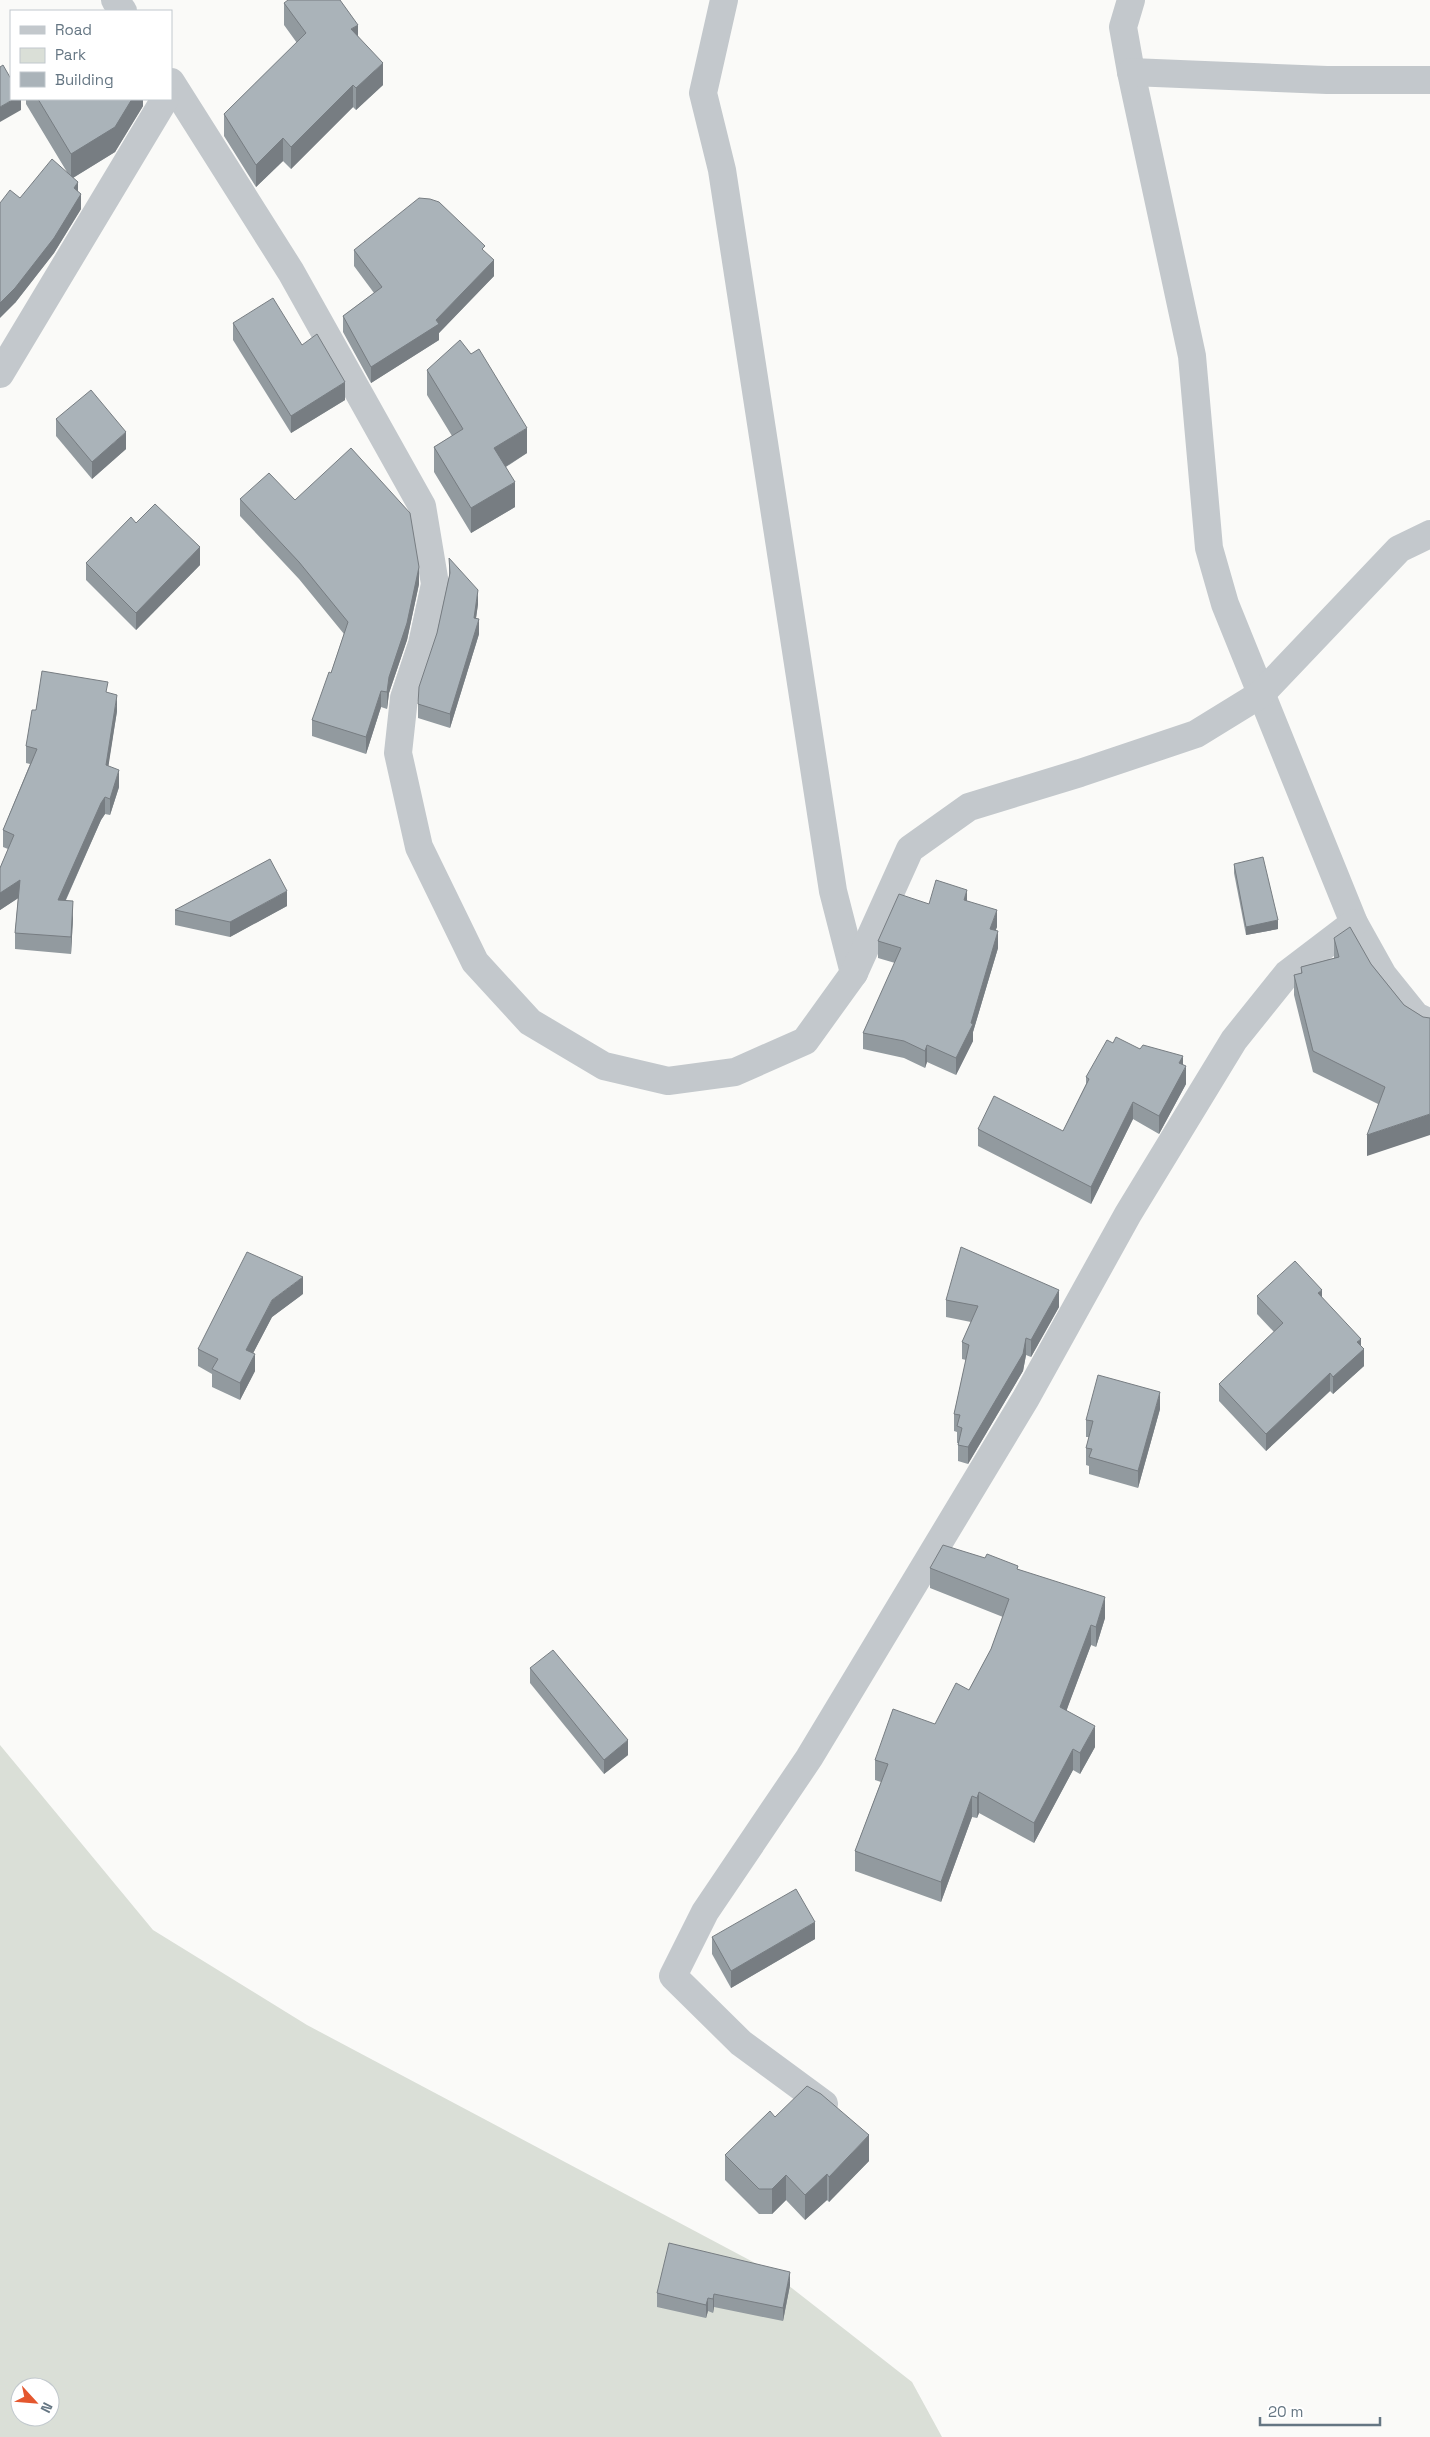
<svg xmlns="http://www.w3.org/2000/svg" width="1430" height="2437" font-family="'Space Grotesk',sans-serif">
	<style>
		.green { fill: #dadfd7; fill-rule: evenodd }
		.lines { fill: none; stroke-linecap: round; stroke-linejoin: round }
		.minor { stroke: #c3c8cc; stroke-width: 28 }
		.wall { fill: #929a9f }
		.shaded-wall { fill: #777d82 }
		.building { fill: #aab3b9; stroke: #777d82 }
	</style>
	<rect width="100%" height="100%" fill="#fafaf8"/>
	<path class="green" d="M0,1745L153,1930L307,2025L770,2271L912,2382L942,2437H0ZM20,2387H50V2417H20Z"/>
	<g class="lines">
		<g class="minor">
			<polyline points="115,0 123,11"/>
			<polyline points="724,0 703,93 722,170 833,891 854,973"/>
			<polyline points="1131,0 1123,27 1131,72 1192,356 1209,548 1225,604 1354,923 1383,975 1416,1016 1430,1023"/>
			<polyline points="1131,72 1327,80 1430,80"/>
			<polyline points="171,82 291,272 422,506 435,584 422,644 404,698 398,753 419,847 475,962 530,1022 604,1066 668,1081 735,1072 805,1041 854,973 910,849 969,807 1080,773 1196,734 1261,694 1399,549 1430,534"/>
			<polyline points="0,374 165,99"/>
			<polyline points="824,2104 741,2043 673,1976 705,1912 809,1758 1026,1398 1128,1214 1234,1040 1287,974 1354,923"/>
		</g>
	</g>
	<g class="wall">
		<polygon points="284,3 358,36 383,85 356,110 353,107 291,169 283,161 256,187 224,136 224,114 297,43 284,25"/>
		<polygon points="26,99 143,99 143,106 115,152 73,178 78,192 81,209 54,253 15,303 20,198 67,172 26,104"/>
		<polygon points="354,250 485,252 494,276 439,333 439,340 371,383 343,332 343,316 374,293 354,266"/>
		<polygon points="233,323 302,345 345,400 291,433 233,340"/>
		<polygon points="427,370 527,453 506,467 515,507 471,533 434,472 434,447 452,436 427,395"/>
		<polygon points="56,419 126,449 92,479 56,436"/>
		<polygon points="240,499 295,500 419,584 407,640 389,693 387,709 381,707 366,754 312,736 312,720 331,673 344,634 299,579 240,516"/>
		<polygon points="136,523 200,565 136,630 86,580 86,563"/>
		<polygon points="449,558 478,604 476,618 479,634 450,728 418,718 418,704 437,633 449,577"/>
		<polygon points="108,693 117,711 108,766 119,787 110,815 105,814 101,820 66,900 73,918 71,954 15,949 15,933 18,898 0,910 0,868 8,849 3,847 3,830 30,764 26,763 26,746 36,710"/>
		<polygon points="1234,864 1278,929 1246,935 1234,873"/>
		<polygon points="967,901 997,927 995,930 998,948 973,1032 973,1041 956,1075 927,1062 925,1068 904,1058 863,1049 863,1033 895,963 878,958 878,941 929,904"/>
		<polygon points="287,906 230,937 175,925 175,910"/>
		<polygon points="1334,938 1371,964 1404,1005 1423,1017 1367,1156 1378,1104 1313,1072 1294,995 1294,975 1301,973 1301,967 1334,958"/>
		<polygon points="1113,1043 1140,1049 1183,1065 1186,1084 1159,1134 1133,1119 1091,1204 978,1146 978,1129 1063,1131 1086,1084 1086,1077"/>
		<polygon points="303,1294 272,1317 253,1353 255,1371 240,1400 212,1387 212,1374 198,1366 198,1349"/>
		<polygon points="1257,1296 1322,1298 1361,1346 1364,1366 1333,1394 1330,1391 1266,1451 1219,1401 1219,1384 1274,1332 1257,1314"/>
		<polygon points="946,1300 1059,1307 1031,1357 1026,1355 1023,1371 968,1464 958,1461 958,1443 957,1443 957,1432 954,1431 954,1414 966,1360 962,1359 962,1342 971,1322 946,1317"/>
		<polygon points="1160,1409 1138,1488 1089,1474 1089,1466 1086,1465 1086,1448 1089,1437 1086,1437 1086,1420"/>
		<polygon points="930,1568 1018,1569 1105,1618 1096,1647 1091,1645 1066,1711 1095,1747 1080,1774 1073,1770 1034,1843 979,1813 977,1818 972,1817 941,1902 855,1871 855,1851 881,1782 875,1780 875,1760 935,1724 969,1690 991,1649 1003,1617 930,1588"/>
		<polygon points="530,1668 628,1755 604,1774 530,1683"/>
		<polygon points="712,1937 815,1939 731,1988 712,1954"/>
		<polygon points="775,2117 869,2161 829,2202 827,2200 805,2220 786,2200 772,2214 759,2214 725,2180 725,2155"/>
		<polygon points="790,2285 783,2321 714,2307 713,2313 708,2311 706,2318 657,2307 657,2293"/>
	</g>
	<g class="shaded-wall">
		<polygon points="358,25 358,47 351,29"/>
		<polygon points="383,63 383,85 356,110 356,88"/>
		<polygon points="353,85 353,107 291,169 291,147"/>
		<polygon points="14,99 21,99 21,110 0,122 0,107"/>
		<polygon points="132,99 143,99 143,106 115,152 71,179 71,154"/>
		<polygon points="283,138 283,161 256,187 256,165"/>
		<polygon points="78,182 78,198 74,188"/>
		<polygon points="81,194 81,209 54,253 15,303 0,318 0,303"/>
		<polygon points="494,260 494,276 439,333 439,340 371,383 371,367 436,320"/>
		<polygon points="345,382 345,400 291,433 291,416"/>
		<polygon points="527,428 527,453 494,474 494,448"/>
		<polygon points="126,432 126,449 92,479 92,462"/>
		<polygon points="515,482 515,507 471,533 471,508"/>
		<polygon points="200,547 200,565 136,630 136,613"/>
		<polygon points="419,567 419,584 407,640 389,693 387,709 387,692 389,677"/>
		<polygon points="478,590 478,604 474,632 474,618"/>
		<polygon points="479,619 479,634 450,728 450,714"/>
		<polygon points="381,691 381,707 366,754 366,737"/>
		<polygon points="117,695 117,711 106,782 106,765"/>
		<polygon points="119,770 119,787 110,815 110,799"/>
		<polygon points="105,797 105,814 101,820 58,917 58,900 101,803"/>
		<polygon points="20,880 20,897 0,910 0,893"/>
		<polygon points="967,890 967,907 964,900"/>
		<polygon points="287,891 287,906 230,937 230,922"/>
		<polygon points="73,901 73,918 71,954 71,937"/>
		<polygon points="997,910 997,927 990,945 990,929"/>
		<polygon points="1278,920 1278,929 1246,935 1246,927"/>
		<polygon points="998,931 998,948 973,1032 973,1041 956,1075 956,1058 971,1023"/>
		<polygon points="927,1045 927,1062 925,1068 925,1051"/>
		<polygon points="1183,1056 1183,1072 1186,1066 1186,1084 1159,1134 1159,1116 1179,1063"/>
		<polygon points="1133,1102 1133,1119 1091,1204 1091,1187"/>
		<polygon points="1430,1114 1430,1135 1367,1156 1367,1135"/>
		<polygon points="303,1277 303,1294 272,1317 246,1367 246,1350 272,1300"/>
		<polygon points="1059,1290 1059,1307 1031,1357 1031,1340"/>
		<polygon points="1322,1290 1322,1307 1318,1293"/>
		<polygon points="1026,1338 1026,1355 1023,1371 968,1464 968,1447"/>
		<polygon points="1361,1339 1361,1351 1364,1349 1364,1366 1333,1394 1333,1377 1357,1342"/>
		<polygon points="255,1354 255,1371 240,1400 240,1383"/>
		<polygon points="1330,1373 1330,1391 1266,1451 1266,1434"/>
		<polygon points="1160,1392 1160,1409 1138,1488 1138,1471"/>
		<polygon points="1105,1597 1105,1618 1096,1647 1096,1627"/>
		<polygon points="1091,1625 1091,1645 1060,1728 1060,1707"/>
		<polygon points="1095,1726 1095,1747 1080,1774 1080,1753"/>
		<polygon points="628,1740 628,1755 604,1774 604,1760"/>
		<polygon points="1073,1749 1073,1770 1034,1843 1034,1823"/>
		<polygon points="979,1792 979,1813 977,1818 977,1798"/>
		<polygon points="972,1796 972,1817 941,1902 941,1882"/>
		<polygon points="815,1922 815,1939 731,1988 731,1971"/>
		<polygon points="869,2135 869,2161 829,2202 829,2177"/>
		<polygon points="827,2174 827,2200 805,2220 805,2195"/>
		<polygon points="786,2175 786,2200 772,2214 772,2189"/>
		<polygon points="790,2272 790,2285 783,2321 783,2308"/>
		<polygon points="714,2294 714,2307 713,2313 713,2299"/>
		<polygon points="708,2298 708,2311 706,2318 706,2305"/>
	</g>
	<g class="building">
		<polygon points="288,0 340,0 358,25 351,29 383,63 356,88 353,85 291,147 283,138 256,165 224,114 306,33 284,3"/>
		<polygon points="3,65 11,79 11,99 14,99 0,107 0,67"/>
		<polygon points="38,99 132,99 115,127 71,154"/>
		<polygon points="52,159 78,182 74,188 81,194 54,238 15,288 0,303 0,203 10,190 20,198"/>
		<polygon points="419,198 430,199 439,202 485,246 482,249 494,260 436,320 439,324 371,367 343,316 382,287 354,250"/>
		<polygon points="273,298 302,345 317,334 345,382 291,416 233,323"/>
		<polygon points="460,340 471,354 479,349 527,428 494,448 515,482 471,508 434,447 463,429 427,370"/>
		<polygon points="91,390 126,432 92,462 56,419"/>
		<polygon points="351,448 410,513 419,567 407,623 389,677 387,692 381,691 366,737 312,720 329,672 331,673 348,622 299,562 240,499 269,473 295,500"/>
		<polygon points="155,504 200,547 136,613 86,563 131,517 136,523"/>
		<polygon points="449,558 478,590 474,618 479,619 450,714 418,704 419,687 437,633 450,573"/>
		<polygon points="42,671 108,682 106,692 117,695 106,765 119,770 110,799 105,797 101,803 58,900 73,901 71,937 15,933 20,880 0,893 0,868 14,835 3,830 37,749 26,746 32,710 36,710"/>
		<polygon points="1263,857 1278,920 1246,927 1234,864"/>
		<polygon points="270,859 287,891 230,922 175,910"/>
		<polygon points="936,880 967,890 964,900 997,910 990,929 998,931 971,1023 973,1024 956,1058 927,1045 925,1051 904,1041 863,1033 901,948 878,941 899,894 929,904"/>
		<polygon points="1350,927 1371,964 1404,1005 1423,1017 1430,1018 1430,1114 1367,1135 1385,1087 1313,1051 1294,975 1302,973 1301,967 1339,957 1334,938"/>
		<polygon points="1116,1037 1140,1049 1143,1045 1183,1056 1179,1063 1186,1066 1159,1116 1133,1102 1091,1187 978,1129 994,1096 1063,1131 1089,1079 1086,1077 1107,1040 1113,1043"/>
		<polygon points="961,1247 1059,1290 1031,1340 1026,1338 1023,1354 968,1447 958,1445 962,1428 957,1426 960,1415 954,1414 969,1345 962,1342 978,1306 946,1300"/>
		<polygon points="247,1252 303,1277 272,1300 246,1350 255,1354 240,1383 212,1369 218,1359 198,1349"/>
		<polygon points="1295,1261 1322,1290 1318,1293 1361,1339 1357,1342 1364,1349 1333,1377 1330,1373 1266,1434 1219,1384 1283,1323 1257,1296"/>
		<polygon points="1098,1375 1160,1392 1138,1471 1089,1457 1092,1449 1086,1448 1093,1421 1086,1420"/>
		<polygon points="943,1545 985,1558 987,1554 1018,1566 1017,1569 1105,1597 1096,1627 1091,1625 1060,1707 1095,1726 1080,1753 1073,1749 1034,1823 979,1792 977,1798 972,1796 941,1882 855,1851 888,1764 875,1760 893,1709 935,1724 956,1683 969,1690 991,1649 1009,1599 930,1568"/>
		<polygon points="553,1650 628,1740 604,1760 530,1668"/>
		<polygon points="796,1889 815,1922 731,1971 712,1937"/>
		<polygon points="807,2086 821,2094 869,2135 829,2177 827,2174 805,2195 786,2175 772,2189 759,2189 725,2155 770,2111 775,2117"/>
		<polygon points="669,2243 790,2272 783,2308 714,2294 713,2299 708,2298 706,2305 657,2293"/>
	</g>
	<rect x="10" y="10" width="162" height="90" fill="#ffffff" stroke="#c1c8cd"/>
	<rect x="20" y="26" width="25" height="8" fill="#c3c8cc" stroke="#c1c8cd"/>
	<text x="55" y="35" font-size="15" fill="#657683">Road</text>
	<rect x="20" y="48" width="25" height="15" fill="#dadfd7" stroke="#c1c8cd"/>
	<text x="55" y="60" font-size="15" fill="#657683">Park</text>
	<rect x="20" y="72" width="25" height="15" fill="#aab3b9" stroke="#c1c8cd"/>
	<text x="55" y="85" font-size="15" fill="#657683">Building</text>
	<g transform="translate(35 2402) rotate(116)"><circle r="24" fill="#ffffff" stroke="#c1c8cd"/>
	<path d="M0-4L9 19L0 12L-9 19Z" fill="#e4572e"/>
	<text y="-8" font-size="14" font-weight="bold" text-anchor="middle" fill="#657683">N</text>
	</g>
	<path d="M1260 2417v8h120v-8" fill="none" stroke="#657683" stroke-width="2.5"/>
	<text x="1268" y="2417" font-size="15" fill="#657683" stroke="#ffffff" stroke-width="4" paint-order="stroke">20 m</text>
</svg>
